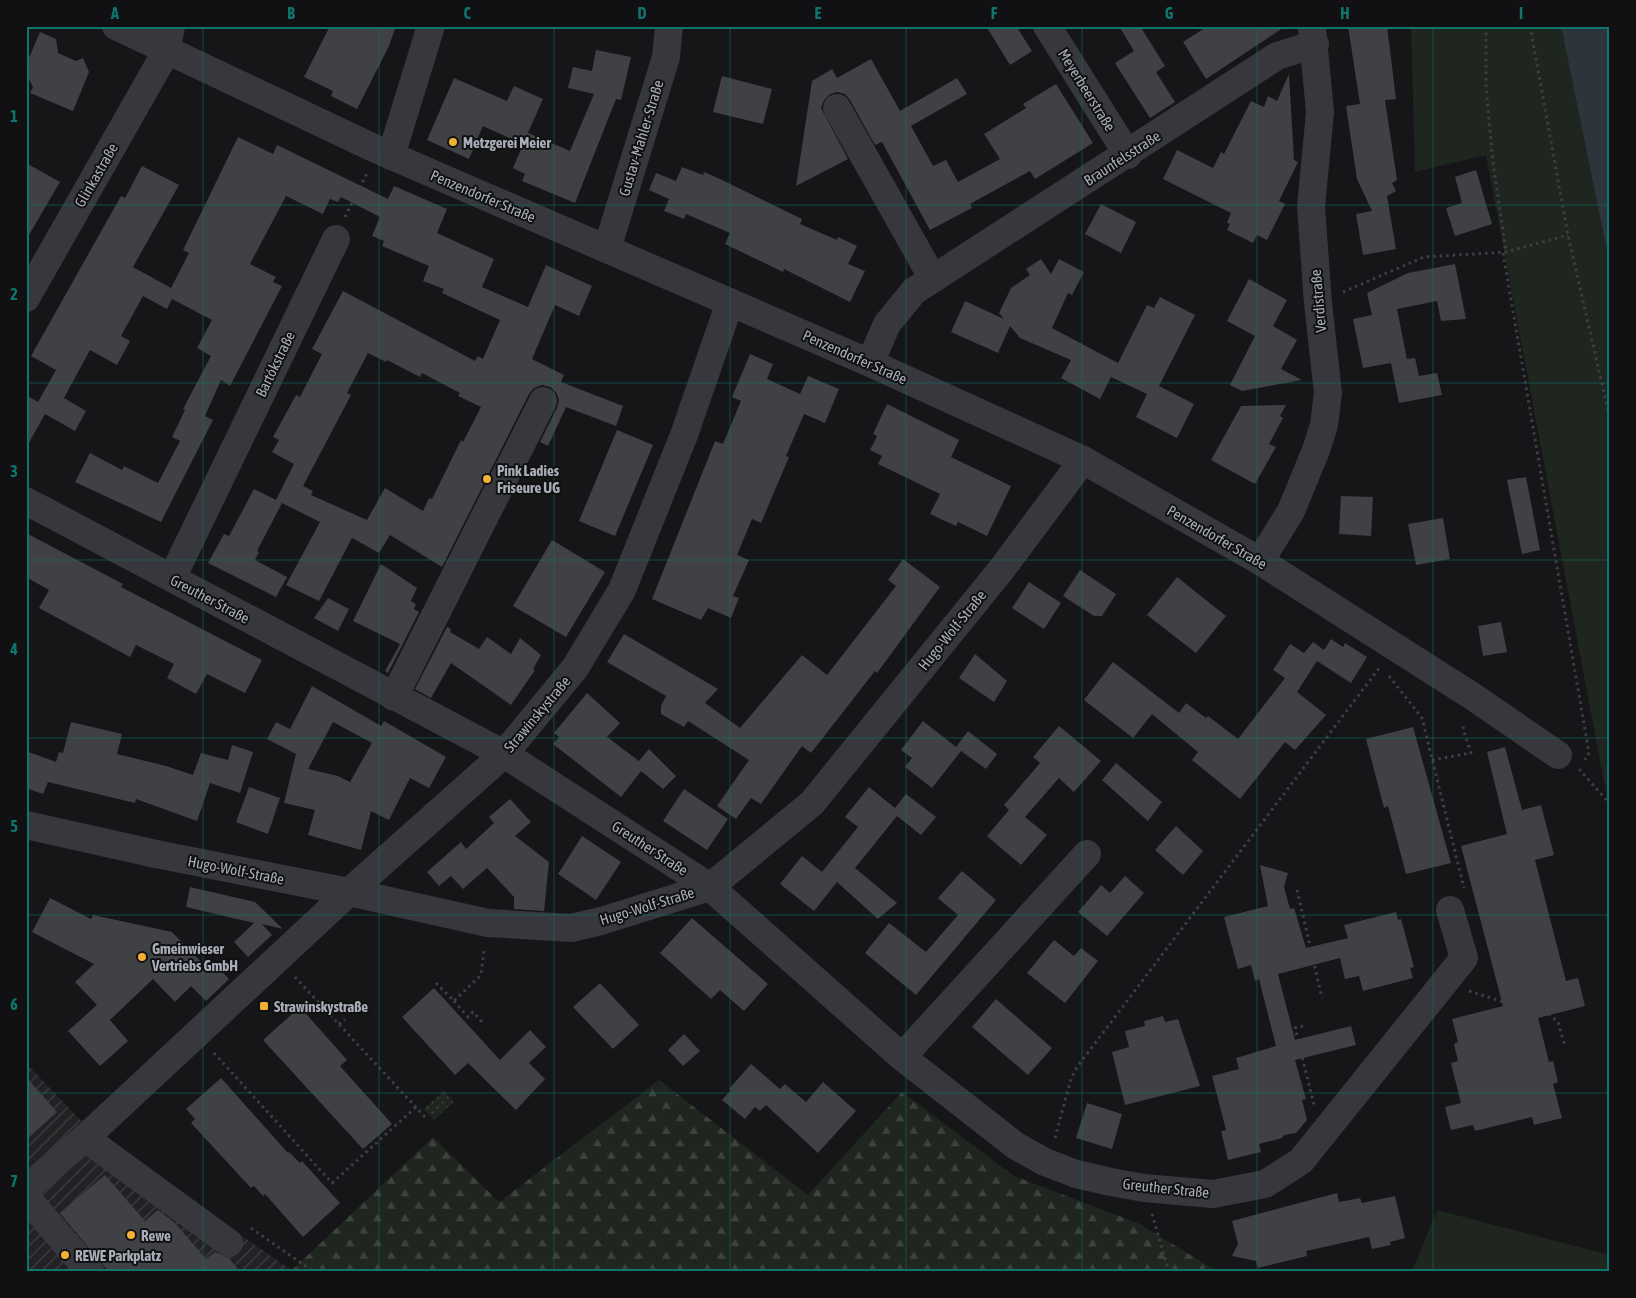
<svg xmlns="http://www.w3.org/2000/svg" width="1636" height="1298" font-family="'Asap Condensed',sans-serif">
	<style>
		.industrial { fill: url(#industrial-furrows) }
		.green { fill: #1e261f }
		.forest { fill: url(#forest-firs) }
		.park { fill: url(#park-dots) }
		.water { fill: #2c353c }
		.building { fill: #404145; fill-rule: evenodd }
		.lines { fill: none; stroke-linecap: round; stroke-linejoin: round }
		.path { stroke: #3d3f44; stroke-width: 3; stroke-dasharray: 2.5 4; stroke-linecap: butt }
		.minor { stroke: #37383d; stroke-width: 28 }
		.grid { fill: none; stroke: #0f766e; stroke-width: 1; stroke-opacity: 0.55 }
		.poi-dot { fill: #f2b134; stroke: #111113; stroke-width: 2 }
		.labels { text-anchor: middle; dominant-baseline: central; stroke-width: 4; stroke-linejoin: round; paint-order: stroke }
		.street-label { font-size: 15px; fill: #a8adb8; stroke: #111113 }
		.poi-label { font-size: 15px; font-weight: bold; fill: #a8adb8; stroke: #111113; text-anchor: start }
		.neatline { fill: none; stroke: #0f766e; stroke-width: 2 }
		.grid-label { font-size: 16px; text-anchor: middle; font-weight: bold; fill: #0f766e }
	</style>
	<defs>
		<pattern id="industrial-furrows" width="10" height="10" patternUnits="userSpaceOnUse" patternTransform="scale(1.25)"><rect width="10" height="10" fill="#222225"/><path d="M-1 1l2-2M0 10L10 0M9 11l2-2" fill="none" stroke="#3f3f43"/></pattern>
		<pattern id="forest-firs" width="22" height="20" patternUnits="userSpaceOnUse" patternTransform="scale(1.25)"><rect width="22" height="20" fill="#1e261f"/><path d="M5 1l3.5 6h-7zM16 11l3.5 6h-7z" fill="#3c433d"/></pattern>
		<pattern id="park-dots" width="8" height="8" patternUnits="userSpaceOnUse" patternTransform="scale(1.25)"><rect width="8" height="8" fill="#1e261f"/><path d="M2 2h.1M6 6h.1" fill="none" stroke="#3c433d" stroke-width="1.8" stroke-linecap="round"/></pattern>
	</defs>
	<rect width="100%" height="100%" fill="#161618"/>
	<polygon class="industrial" points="26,1063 91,1131 294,1272 26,1272"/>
	<g class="green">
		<polygon points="1411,26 1561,26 1610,266 1610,814 1486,155 1415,172"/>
		<polygon points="1437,1210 1610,1255 1610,1272 1412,1272"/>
	</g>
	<polygon class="forest" points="659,1080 808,1195 902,1092 1014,1176 1140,1224 1218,1272 292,1270 433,1137 499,1202"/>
	<polygon class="park" points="444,1091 454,1102 434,1120 424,1109"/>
	<polygon class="water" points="1561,26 1610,26 1610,266"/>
	<g class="building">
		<polygon points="330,26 396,26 389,46 357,109 331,96 333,91 304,77"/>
		<polygon points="986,26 1016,26 1032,51 1010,65"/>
		<polygon points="1119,26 1140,26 1165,66 1156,72 1175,102 1150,118 1115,63 1134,51"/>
		<polygon points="1208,26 1286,26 1206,79 1183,42"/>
		<polygon points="1348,26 1387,26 1396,99 1385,100 1397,180 1392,183 1396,191 1387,196 1396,249 1363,255 1356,214 1372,211 1357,179 1346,106 1360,104"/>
		<polygon points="40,32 56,39 58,53 76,61 83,58 89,72 73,111 30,93 33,87 26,74 26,65"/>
		<polygon points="596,50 631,57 621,100 616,99 575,203 522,181 525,174 513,168 528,133 570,151 594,94 568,88 573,67 592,71"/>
		<polygon points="871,59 900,111 957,78 967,94 911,126 933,166 946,160 958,182 1000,159 984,134 1026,108 1023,104 1056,84 1093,143 1035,179 1030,171 970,204 972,208 930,230 882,142 875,145 850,100 845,94 837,92 830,94 824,100 821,108 848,159 796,186 812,81 832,69 837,78"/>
		<polygon points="1289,74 1294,160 1298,162 1279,201 1285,204 1267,240 1257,235 1253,243 1227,230 1230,224 1227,223 1231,213 1163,179 1177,150 1213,168 1221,152 1224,154 1251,101 1264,107 1268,96 1277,101"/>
		<polygon points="722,76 772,89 763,124 713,112"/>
		<polygon points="454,78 507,101 514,86 543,99 523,144 483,126 469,159 427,140"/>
		<path d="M238,137L273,154L277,145L388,199L394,186L447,209L437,233L494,259L482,287L528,307L546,265L592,286L579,316L555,305L532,359L564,375L561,382L623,406L616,426L566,407L548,446L540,442L557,408L559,400L556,392L550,387L542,385L534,388L529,394L442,567L390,535L379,553L352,538L319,601L286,585L320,522L282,503L257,551L259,552L255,560L287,577L276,597L208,563L224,534L229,536L254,489L276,500L294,464L272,452L279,440L273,437L296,395L300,397L322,354L312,349L343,291L475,361L478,356L483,359L500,320L442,293L444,289L423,281L429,266L382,246L384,241L372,236L380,217L341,197L338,202L330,199L323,214L286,196L250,264L276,277L273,282L282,286L230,386L221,380L205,416L213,420L161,522L75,482L90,453L122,470L124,466L158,483L180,441L172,437L185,410L183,409L211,356L197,348L212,320L172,299L167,309L143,296L121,336L130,341L117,365L90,350L64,398L86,411L75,431L45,414L26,448V395L38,402L56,370L31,356L121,196L125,198L142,166L179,185L133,267L171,288L189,253L183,250ZM368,353L386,362L387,360L420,377L422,373L460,393L458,396L481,407L463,442L461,440L432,499L429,498L423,511L385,488L367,520L311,495L313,491L303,486L351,395L347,393Z"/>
		<polygon points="26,163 60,182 26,240"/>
		<polygon points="682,167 703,175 704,172 720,179 802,219 800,224 837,240 838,237 857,246 848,264 865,271 850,302 784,269 783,272 725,244 730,233 686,214 684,219 664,211 669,199 649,190 656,173 676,181"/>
		<polygon points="1476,170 1492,224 1455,236 1446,208 1462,203 1455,177"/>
		<polygon points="1101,204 1136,222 1121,253 1085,234"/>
		<polygon points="1041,259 1051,274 1059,259 1084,272 1072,295 1068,293 1052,328 1118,363 1147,305 1154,308 1160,297 1195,315 1159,386 1194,404 1177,438 1136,417 1147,394 1111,377 1100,399 1061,378 1071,360 1020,338 1010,326 998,353 951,332 965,301 1004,319 999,313 1011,288 1030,275 1026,269"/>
		<polygon points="1455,264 1466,319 1441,321 1437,301 1397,309 1407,359 1415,358 1419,376 1437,373 1442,395 1399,403 1391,363 1363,368 1353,319 1372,315 1367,293 1408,273"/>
		<polygon points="1249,279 1287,300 1273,326 1297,340 1281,369 1302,380 1242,391 1230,385 1255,336 1227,321"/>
		<polygon points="750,354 773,364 767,379 800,394 808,376 839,389 825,423 804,414 786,456 789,457 761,523 752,519 737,555 749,560 733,596 739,598 731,618 708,608 701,620 652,599 715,441 723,444 741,401 732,397"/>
		<polygon points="887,404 959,440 951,457 1011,486 987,536 958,522 956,526 930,514 940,494 878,464 882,456 870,450 877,436 873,434"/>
		<polygon points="1286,405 1280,416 1283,418 1269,444 1276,447 1255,484 1211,460 1241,406"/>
		<polygon points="617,430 653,445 615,536 579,521"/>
		<polygon points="1526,477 1540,550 1522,554 1507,480"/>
		<polygon points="1341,496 1373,497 1371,536 1339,534"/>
		<polygon points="1443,518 1450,559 1416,565 1408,524"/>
		<polygon points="26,533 123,584 121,587 262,660 245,693 207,674 196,694 167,678 174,664 136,645 130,657 39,608 49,590 26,577"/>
		<polygon points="552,540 605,572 566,637 513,606"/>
		<polygon points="903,559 940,587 877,673 875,671 811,753 802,746 761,804 751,798 736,819 717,806 749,760 688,721 684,727 661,714 661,706 666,696 607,662 624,634 718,689 705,703 740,728 802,655 827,675 896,586 888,580"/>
		<polygon points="381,564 417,588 411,601 416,604 414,609 419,612 388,673 385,671 400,644 353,621"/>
		<polygon points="1080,570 1116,594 1102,616 1094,616 1063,596"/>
		<polygon points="1177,577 1226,616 1196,653 1147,615"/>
		<polygon points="1029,582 1061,603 1044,629 1012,608"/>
		<polygon points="328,598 349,609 338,631 314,618"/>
		<polygon points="1501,622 1507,652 1483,656 1478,626"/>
		<polygon points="447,627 451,629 450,632 479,649 487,637 511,654 520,638 541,655 533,669 535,670 511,705 451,663 431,698 415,689"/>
		<polygon points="1331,639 1343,647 1345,643 1367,657 1351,683 1317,661 1297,692 1326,715 1295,750 1285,742 1240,799 1192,760 1198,752 1152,714 1133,738 1084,700 1113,662 1179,713 1186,703 1206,718 1208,716 1238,739 1285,678 1273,670 1290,644 1304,653 1313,642 1324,650"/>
		<polygon points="975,654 1007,681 994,702 959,678"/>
		<path d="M312,686L381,726L384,721L446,757L429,788L410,778L389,820L371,811L361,850L308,835L315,810L284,803L296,754L267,739L276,722L290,729ZM333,722L372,743L350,782L338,776L308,769Z"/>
		<polygon points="587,693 620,723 607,737 639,761 649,749 676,776 663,789 641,771 621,797 553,744 559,737 554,733"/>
		<polygon points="923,721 956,747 968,731 997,754 986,769 961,751 932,788 905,767 912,758 901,750"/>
		<polygon points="71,722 122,734 117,754 166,766 193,775 201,753 228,760 232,745 253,752 240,793 210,783 197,821 136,799 135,803 48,782 43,794 26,788 26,751 56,762 59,752 63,753"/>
		<polygon points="1059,726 1101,761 1074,792 1059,778 1025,817 1047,835 1021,865 987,836 1009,810 1004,805 1040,763 1033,757"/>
		<polygon points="1413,727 1451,863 1406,874 1388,806 1384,808 1366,739"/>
		<polygon points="1505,747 1522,810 1541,805 1554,855 1535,860 1566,981 1578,978 1585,1006 1538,1018 1549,1062 1553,1061 1558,1082 1553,1084 1562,1118 1534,1125 1532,1117 1475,1131 1473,1125 1451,1130 1445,1107 1461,1103 1451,1063 1458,1061 1454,1044 1458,1042 1452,1019 1503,1006 1461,846 1507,834 1487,752"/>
		<polygon points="1116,763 1162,802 1148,821 1102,780"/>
		<polygon points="249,787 280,798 268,834 236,822"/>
		<polygon points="869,787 895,808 906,794 936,817 921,835 897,816 855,868 897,903 878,919 837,882 814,911 780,884 802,856 822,872 858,827 845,817"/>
		<polygon points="684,789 728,819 707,850 663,821"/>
		<polygon points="510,799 531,822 515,836 549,862 544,911 514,909 514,897 487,868 463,889 451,876 439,886 427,872 461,842 466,849 494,823 489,817"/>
		<polygon points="1176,826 1203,851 1183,875 1155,850"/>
		<polygon points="582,836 621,862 596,900 558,874"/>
		<polygon points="1260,865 1288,873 1284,887 1290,909 1294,908 1306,948 1348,938 1344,925 1396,912 1398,920 1401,919 1414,967 1410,968 1413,978 1363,991 1359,976 1345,979 1340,958 1278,974 1295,1040 1351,1026 1356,1045 1295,1060 1306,1099 1302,1100 1307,1120 1296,1133 1284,1135 1282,1138 1259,1144 1261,1152 1228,1160 1221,1131 1226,1130 1212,1076 1239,1069 1236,1058 1276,1046 1259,979 1255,981 1251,965 1238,969 1224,917 1268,906"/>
		<polygon points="962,871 996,900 916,995 865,953 889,923 926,952 958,915 938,898"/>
		<polygon points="1125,876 1144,893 1107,936 1078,912 1101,885 1110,893"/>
		<polygon points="190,887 255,902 283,929 262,924 272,935 248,957 234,942 254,923 186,907"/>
		<polygon points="50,898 91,919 93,915 172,932 209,970 215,964 229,979 206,1001 191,986 175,1002 153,979 110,1020 128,1041 100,1066 68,1031 97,1005 75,982 94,964 32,932"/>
		<polygon points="692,918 768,984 744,1011 720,990 711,999 660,953"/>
		<polygon points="1054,940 1074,956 1081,948 1098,961 1065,1003 1027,973"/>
		<polygon points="600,983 639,1025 613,1049 573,1007"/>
		<polygon points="434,988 500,1060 530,1030 546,1047 529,1063 545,1079 516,1110 468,1063 455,1075 402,1017"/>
		<polygon points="996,999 1052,1048 1028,1075 972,1027"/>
		<polygon points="300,1007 347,1060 340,1066 392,1124 363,1149 263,1040"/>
		<polygon points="1163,1016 1165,1022 1178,1019 1200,1086 1125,1105 1112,1052 1129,1047 1125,1031 1145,1026 1144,1021"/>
		<polygon points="684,1034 700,1051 683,1066 668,1050"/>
		<polygon points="751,1064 780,1089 785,1084 806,1102 823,1082 856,1111 818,1153 766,1105 760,1111 755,1107 745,1119 722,1100 731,1090 729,1089"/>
		<polygon points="26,1077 57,1112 26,1140"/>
		<polygon points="221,1078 288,1153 289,1152 300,1163 302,1161 340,1203 303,1237 265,1194 263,1196 254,1186 251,1188 191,1123 195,1119 186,1109"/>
		<polygon points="1087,1103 1122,1114 1112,1149 1076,1138"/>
		<polygon points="105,1175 145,1221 158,1210 175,1223 206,1259 215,1252 229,1258 240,1272 109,1272 60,1213"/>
		<polygon points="1337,1193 1339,1202 1360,1198 1362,1203 1395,1196 1405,1238 1390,1242 1391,1245 1372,1249 1369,1237 1306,1251 1307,1256 1258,1268 1256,1261 1232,1256 1238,1244 1232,1221"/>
	</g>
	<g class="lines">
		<g class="path">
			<polyline points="1486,26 1486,88 1493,162 1506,252"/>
			<polyline points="1530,26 1568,235 1610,419"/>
			<polyline points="345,217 367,173"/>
			<polyline points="1503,253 1589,753 1585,760"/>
			<polyline points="1343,292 1424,257 1506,252 1568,235"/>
			<polyline points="1389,676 1422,718 1464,888"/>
			<polyline points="1432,760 1471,753 1463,729 1464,723"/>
			<polyline points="1579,769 1610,804"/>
			<polyline points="1297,890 1322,998"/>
			<polyline points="295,977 425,1117"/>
			<polyline points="436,983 454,1001 481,975 484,949"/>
			<polyline points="1469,991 1516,1006 1541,1007 1558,1022 1565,1046"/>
			<polyline points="454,1001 468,1017 473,1012 482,1022"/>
			<polyline points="339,1024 345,1019"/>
			<polyline points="1303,1026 1295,1028 1314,1105"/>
			<polyline points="214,1053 332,1183 416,1107"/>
			<polyline points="1055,1138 1071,1079 1077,1067 1380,667"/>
			<polyline points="1152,1214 1169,1272"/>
			<polyline points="251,1228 314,1272"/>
		</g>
		<g class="minor">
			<polyline points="116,26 378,150 870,363 1083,460 1260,561 1472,696 1558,755"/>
			<polyline points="1047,26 1128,155"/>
			<polyline points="837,108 933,279"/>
			<polyline points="391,156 431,26"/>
			<polyline points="607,249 666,57 669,26"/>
			<polyline points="26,298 166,52 171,26"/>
			<polyline points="870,363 887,324 914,291 1277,56 1315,44"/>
			<polyline points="26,501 504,754 710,887 902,1057 1016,1146 1045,1162 1076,1174 1111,1182 1144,1188 1213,1194 1265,1184 1301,1161 1464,958 1450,910"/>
			<polyline points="1260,561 1291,511 1316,450 1324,425 1328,393 1318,303 1311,207 1320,112 1312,28"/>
			<polyline points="172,578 336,239"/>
			<polyline points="394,697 543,401"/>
			<polyline points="26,825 156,854 349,892 488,923 571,928 601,921 710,887 812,803 1001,570 1083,460"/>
			<polyline points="902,1057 1087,854"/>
			<polyline points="85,1138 229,1243"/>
			<polyline points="26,1189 85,1138 349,892 504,754 575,668 622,590 684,435 730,302"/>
			<polyline points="26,1197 90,1272"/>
		</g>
	</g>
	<path class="grid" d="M203,26V1272M379,26V1272M554,26V1272M730,26V1272M906,26V1272M1082,26V1272M1257,26V1272M1433,26V1272M26,205H1610M26,383H1610M26,560H1610M26,738H1610M26,915H1610M26,1093H1610"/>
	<g class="poi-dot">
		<circle cx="453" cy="142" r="5"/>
		<circle cx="487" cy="479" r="5"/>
		<circle cx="142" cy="957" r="5"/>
		<rect x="259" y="1001" width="10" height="10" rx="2.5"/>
		<circle cx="131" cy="1235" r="5"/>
		<circle cx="65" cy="1255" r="5"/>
	</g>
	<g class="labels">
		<g class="street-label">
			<text transform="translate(1087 90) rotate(58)">Meyerbeerstraße</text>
			<text transform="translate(641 138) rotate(-73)">Gustav-Mahler-Straße</text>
			<text transform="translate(1122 158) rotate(-33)">Braunfelsstraße</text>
			<text transform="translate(96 175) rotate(-60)">Glinkastraße</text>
			<text transform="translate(483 196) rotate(23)">Penzendorfer Straße</text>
			<text transform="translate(1318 301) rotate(-95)">Verdistraße</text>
			<text transform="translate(855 357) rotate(24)">Penzendorfer Straße</text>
			<text transform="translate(275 364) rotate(-64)">Bartókstraße</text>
			<text transform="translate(1217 537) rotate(30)">Penzendorfer Straße</text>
			<text transform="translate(210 599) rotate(28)">Greuther Straße</text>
			<text transform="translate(952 630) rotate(-51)">Hugo-Wolf-Straße</text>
			<text transform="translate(537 714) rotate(-50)">Strawinskystraße</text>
			<text transform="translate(650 848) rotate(33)">Greuther Straße</text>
			<text transform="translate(236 870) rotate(11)">Hugo-Wolf-Straße</text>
			<text transform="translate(647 906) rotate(-17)">Hugo-Wolf-Straße</text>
			<text transform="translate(1166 1188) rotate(6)">Greuther Straße</text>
		</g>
		<g class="poi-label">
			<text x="463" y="142">Metzgerei Meier</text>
			<text x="497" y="470">Pink Ladies<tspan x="497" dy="17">Friseure UG</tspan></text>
			<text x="152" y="948">Gmeinwieser<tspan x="152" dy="17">Vertriebs GmbH</tspan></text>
			<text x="274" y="1006">Strawinskystraße</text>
			<text x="141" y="1235">Rewe</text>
			<text x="75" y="1255">REWE Parkplatz</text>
		</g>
	</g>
	<rect width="1636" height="1298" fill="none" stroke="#111113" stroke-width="55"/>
	<rect x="28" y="28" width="1580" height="1242" class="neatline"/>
	<g class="grid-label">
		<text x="115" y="19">A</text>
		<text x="291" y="19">B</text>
		<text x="467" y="19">C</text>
		<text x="642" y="19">D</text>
		<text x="818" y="19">E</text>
		<text x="994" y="19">F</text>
		<text x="1169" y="19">G</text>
		<text x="1345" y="19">H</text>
		<text x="1521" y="19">I</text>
		<text x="14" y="122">1</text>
		<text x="14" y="300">2</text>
		<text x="14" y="477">3</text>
		<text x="14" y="655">4</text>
		<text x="14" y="832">5</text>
		<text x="14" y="1010">6</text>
		<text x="14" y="1187">7</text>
	</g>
</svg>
